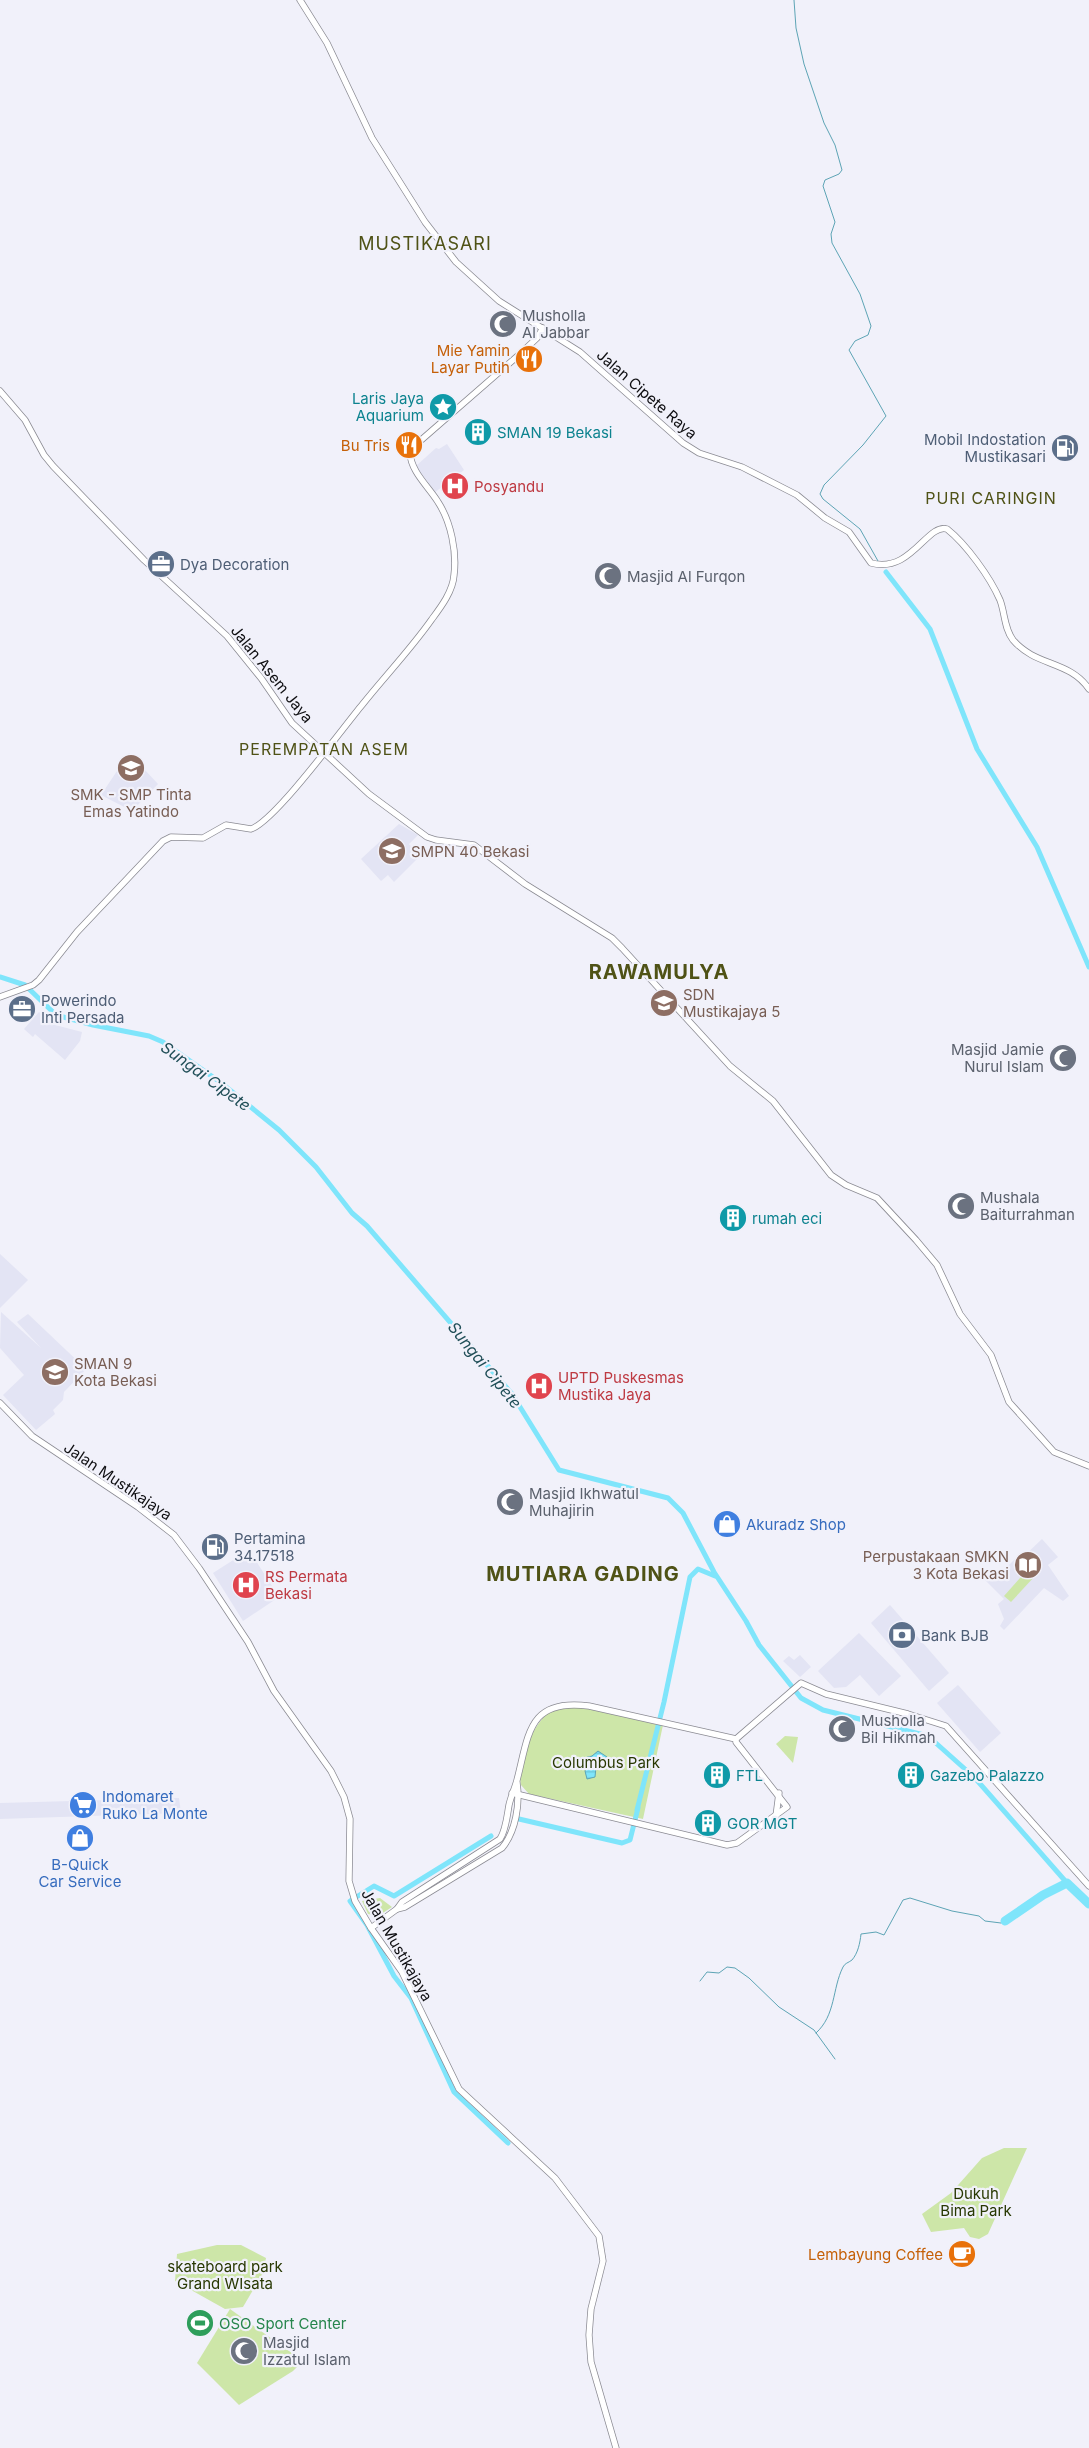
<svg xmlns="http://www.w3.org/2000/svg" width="1089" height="2448" font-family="Inter,sans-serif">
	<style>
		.built { fill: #e3e4f4 }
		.green { fill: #cde6a8 }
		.water { fill: url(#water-rules); stroke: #5da4b5 }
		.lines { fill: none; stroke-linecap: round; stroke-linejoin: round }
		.stream { stroke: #5da4b5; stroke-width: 1 }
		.canal { stroke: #7fe5fb; stroke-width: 5 }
		.river { stroke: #7fe5fb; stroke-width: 9 }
		.secondary-casing { stroke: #8b8b93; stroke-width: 7 }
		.secondary { stroke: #fff; stroke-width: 5.5 }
		.labels { text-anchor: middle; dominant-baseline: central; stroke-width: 4.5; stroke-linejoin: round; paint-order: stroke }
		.worship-label { font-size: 15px; fill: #5b616d; stroke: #f1f1fa; text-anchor: start }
		.food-label { font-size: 15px; fill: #c56008; stroke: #f1f1fa; text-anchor: end }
		.street-label { font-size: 15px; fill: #0e0e11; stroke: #f1f1fa }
		.culture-label { font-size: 15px; fill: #0d838f; stroke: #f1f1fa; text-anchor: start }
		.service-label { font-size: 15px; fill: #4e5e75; stroke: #f1f1fa; text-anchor: start }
		.health-label { font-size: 15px; fill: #be3a42; stroke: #f1f1fa; text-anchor: start }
		.education-label { font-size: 15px; fill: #785e54; stroke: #f1f1fa; text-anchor: start }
		.shop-label { font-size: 15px; fill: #366cbe; stroke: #f1f1fa; text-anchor: start }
		.park-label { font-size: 15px; fill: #283802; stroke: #f1f1fa }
		.leisure-label { font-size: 15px; fill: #27864d; stroke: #f1f1fa; text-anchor: start }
		.neighbourhood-label { font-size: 16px; letter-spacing: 1px; fill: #4f5216; stroke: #f1f1fa }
		.water-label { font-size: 16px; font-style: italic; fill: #214f58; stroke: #f1f1fa }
		.quarter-label { font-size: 18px; letter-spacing: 1px; fill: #4f5216; stroke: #f1f1fa }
		.district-label { font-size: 20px; font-weight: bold; letter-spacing: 1px; fill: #4f5216; stroke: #f1f1fa }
	</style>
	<defs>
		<pattern id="water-rules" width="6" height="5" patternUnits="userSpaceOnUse" patternTransform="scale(1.25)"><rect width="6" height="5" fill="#7fe5fb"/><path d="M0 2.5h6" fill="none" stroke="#6dc3d6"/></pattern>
	</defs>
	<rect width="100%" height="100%" fill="#f1f1fa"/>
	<g class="built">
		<polygon points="447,444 464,470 434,493 416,466 436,448 439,449"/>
		<polygon points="129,753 158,784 132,811 101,795"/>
		<polygon points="399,824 418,835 409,844 419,857 394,882 388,875 381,881 361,859"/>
		<polygon points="39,1012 55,1025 82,1032 80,1041 65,1060 35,1034 33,1037 24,1029"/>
		<polygon points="0,1254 28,1280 0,1308"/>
		<polygon points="1,1312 41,1348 17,1322 28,1314 86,1369 64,1392 63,1400 53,1410 55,1414 36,1430 3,1395 24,1375 0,1348"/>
		<polygon points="1042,1539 1058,1557 1048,1565 1069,1596 1063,1601 1044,1588 1004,1630 1000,1626 1004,1619 998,1604 1004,1599 984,1579 990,1573 996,1578 1016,1558 1022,1558"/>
		<polygon points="249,1550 279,1597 243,1621 213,1573"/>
		<polygon points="890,1605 949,1673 929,1691 871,1623"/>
		<polygon points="859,1633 901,1676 879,1696 860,1675 846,1687 834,1688 818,1671"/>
		<polygon points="800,1655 811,1667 800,1677 783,1661 789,1656 794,1660"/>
		<polygon points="958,1685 1001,1733 980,1752 937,1703"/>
		<polygon points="179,1798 181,1813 0,1819 0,1803"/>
	</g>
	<g class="green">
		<polygon points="1028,1569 1035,1576 1011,1602 1004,1596"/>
		<path d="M580,1707L663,1725L643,1819L529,1794L521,1785C516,1766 533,1722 550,1712C558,1707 570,1708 580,1707Z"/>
		<polygon points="785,1736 798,1737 793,1763 776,1744"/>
		<polygon points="380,1898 392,1907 378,1916 368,1914 362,1901"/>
		<polygon points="1004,2148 1027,2148 988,2234 979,2239 970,2237 964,2228 931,2232 922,2214 951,2193 982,2158"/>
		<polygon points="217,2245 241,2245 266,2258 263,2273 243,2307 225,2309 175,2281 177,2254"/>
		<polygon points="230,2309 303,2361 293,2371 239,2405 197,2363"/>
	</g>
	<polygon class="water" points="598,1751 607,1757 608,1765 604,1768 596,1767 595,1777 587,1779 585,1771 589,1764 584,1758 592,1756"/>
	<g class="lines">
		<g class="stream">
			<polyline points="794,0 796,28 804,64 824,123 835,145 842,170 839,174 825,180 823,186 835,222 831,234 832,243 860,294 871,326 868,335 855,341 849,350 886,416 863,445 824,485 820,494 823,499 860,529 878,561"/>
			<polyline points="700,1981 707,1972 719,1973 727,1967 735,1968 749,1978 779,2007 814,2030 835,2059"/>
			<path d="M816,2033C836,2015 832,1989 843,1967C845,1963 848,1963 852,1960C858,1953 860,1943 861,1934L876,1932L884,1935L903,1900L910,1898L952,1911L979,1916L985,1921L1001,1923L1005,1921"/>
		</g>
		<g class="canal">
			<polyline points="886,572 930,629 977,749 1037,847 1089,967"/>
			<polyline points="0,977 25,985 56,1015 93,1025 149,1036 163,1042 220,1082 279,1130 316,1167 352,1213 367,1226 512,1394 559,1470 668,1498 683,1513 714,1572 746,1621 759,1645 801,1698 823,1710 928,1736 975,1778 1067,1883"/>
			<polyline points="637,1810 664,1702 690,1577 698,1569 715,1576"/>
			<polyline points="519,1819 622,1843 630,1840 638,1808"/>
			<polyline points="491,1836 394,1896 374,1886 350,1901 367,1925 394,1976 411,1998 454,2092 508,2143"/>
		</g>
		<polyline class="river" points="1005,1921 1043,1895 1067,1883 1089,1904"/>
		<defs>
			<g id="secondary">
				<path d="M300,0L327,43L372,138L425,222L456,262L499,301L580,352L683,443L699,453L742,467L797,495L825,518L849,532L871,563C911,574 927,523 947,529C966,544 990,577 1000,600C1005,613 1004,628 1013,640C1036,667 1069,660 1089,689"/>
				<polyline points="0,391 25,420 44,455 53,466 144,560 227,636 261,678 292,723 369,794 427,837 436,840 474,845 525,884 612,938 622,948 730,1066 773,1101 831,1175 846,1185 877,1198 916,1240 937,1265 960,1314 991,1355 1009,1402 1054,1452 1089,1466"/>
				<path d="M0,997L33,985L39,980L77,932L163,841L171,837L203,838L226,825L251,829C275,821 342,729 362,705C385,676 411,649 432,619C441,607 453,591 454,575C457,552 451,522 438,502C429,487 411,472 410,453L412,448L520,354L537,338L543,328"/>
				<polyline points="0,1403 32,1436 138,1507 174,1535 199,1568 248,1642 274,1691 331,1771 344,1797 350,1819 349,1881 355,1901 371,1928 402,1972 459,2089 555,2178 599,2236 603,2261 591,2309 589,2335 591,2362 616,2448"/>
				<polyline points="512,1793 727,1845 737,1843 787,1807 736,1742 736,1739 801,1683 826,1694 908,1714 946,1726 1089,1886"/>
				<polyline points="776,1816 779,1793"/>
				<path d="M397,1909L402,1902L500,1839C506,1830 507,1816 509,1805C511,1796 515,1788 517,1780C529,1734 528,1698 589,1706L736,1739"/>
				<path d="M371,1928L397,1909L405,1907L502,1848C516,1831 520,1804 517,1783"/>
			</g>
		</defs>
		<use href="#secondary" class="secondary-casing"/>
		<use href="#secondary" class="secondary"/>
	</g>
	<defs>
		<symbol id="mosque-disc" viewBox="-11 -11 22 22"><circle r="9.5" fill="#6b7280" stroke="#f1f1fa"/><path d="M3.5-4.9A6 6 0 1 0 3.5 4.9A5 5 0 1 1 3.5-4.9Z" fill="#fff"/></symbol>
		<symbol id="restaurant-disc" viewBox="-11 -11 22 22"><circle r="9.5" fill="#e8710a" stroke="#f1f1fa"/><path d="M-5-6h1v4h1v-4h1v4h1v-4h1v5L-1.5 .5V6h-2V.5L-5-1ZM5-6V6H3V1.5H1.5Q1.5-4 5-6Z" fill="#fff"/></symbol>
		<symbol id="sight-disc" viewBox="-11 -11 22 22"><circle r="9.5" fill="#0f9aa8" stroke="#f1f1fa"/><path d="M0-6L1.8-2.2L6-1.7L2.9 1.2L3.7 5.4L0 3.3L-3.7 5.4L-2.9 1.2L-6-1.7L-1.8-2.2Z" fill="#fff"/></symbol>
		<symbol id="building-disc" viewBox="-11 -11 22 22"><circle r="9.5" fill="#0f9aa8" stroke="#f1f1fa"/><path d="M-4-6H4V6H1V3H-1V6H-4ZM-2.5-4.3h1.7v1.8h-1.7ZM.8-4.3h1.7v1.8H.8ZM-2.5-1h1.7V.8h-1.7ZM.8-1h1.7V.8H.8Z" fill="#fff"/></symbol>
		<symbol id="fuel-disc" viewBox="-11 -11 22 22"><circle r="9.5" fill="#5c6f8a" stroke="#f1f1fa"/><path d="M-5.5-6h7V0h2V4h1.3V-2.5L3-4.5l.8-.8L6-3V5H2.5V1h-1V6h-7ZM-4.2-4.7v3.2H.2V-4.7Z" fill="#fff"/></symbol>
		<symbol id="hospital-disc" viewBox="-11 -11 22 22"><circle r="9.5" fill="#e0444e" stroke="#f1f1fa"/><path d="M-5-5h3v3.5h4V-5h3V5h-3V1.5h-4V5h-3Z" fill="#fff"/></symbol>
		<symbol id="office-disc" viewBox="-11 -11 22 22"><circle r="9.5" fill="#5c6f8a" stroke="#f1f1fa"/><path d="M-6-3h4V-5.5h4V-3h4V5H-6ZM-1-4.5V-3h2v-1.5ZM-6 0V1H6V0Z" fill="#fff"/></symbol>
		<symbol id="school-disc" viewBox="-11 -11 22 22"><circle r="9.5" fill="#8d6e63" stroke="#f1f1fa"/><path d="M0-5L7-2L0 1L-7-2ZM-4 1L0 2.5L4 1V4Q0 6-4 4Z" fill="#fff"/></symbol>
		<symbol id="shop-disc" viewBox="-11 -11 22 22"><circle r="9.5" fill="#3f7fe0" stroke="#f1f1fa"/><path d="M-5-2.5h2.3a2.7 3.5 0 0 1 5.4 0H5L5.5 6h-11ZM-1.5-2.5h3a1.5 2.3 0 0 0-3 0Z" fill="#fff"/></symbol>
		<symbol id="library-disc" viewBox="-11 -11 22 22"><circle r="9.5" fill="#8d6e63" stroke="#f1f1fa"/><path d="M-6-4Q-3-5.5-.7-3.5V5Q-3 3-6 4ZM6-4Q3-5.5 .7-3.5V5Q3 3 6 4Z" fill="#fff"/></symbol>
		<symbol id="bank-disc" viewBox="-11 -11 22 22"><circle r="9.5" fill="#5c6f8a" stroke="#f1f1fa"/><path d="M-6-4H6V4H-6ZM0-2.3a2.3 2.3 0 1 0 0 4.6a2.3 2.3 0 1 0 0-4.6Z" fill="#fff"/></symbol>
		<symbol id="supermarket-disc" viewBox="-11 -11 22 22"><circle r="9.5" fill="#3f7fe0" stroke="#f1f1fa"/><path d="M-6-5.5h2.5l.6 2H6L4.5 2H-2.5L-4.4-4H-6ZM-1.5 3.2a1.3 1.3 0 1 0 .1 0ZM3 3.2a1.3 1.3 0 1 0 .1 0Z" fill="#fff"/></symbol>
		<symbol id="cafe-disc" viewBox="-11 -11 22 22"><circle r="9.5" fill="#e8710a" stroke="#f1f1fa"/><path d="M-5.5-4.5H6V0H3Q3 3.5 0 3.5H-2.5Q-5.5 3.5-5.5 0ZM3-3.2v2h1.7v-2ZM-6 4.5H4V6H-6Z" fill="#fff"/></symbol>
		<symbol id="stadium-disc" viewBox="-11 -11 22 22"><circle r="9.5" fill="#2e9e5b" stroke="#f1f1fa"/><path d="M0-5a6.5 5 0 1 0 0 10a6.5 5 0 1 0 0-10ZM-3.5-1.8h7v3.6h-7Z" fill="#fff"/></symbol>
	</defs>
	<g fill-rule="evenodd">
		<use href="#mosque-disc" x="487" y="308" width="32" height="32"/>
		<use href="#restaurant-disc" x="513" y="343" width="32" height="32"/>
		<use href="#sight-disc" x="427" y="391" width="32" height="32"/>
		<use href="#building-disc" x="462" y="416" width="32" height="32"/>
		<use href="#restaurant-disc" x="393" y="429" width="32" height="32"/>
		<use href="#fuel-disc" x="1049" y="432" width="32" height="32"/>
		<use href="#hospital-disc" x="439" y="470" width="32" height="32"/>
		<use href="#office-disc" x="145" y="548" width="32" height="32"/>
		<use href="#mosque-disc" x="592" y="560" width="32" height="32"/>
		<use href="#school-disc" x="115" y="752" width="32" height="32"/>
		<use href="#school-disc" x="376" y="835" width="32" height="32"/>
		<use href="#school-disc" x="648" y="987" width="32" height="32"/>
		<use href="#office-disc" x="6" y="993" width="32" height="32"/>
		<use href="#mosque-disc" x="1047" y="1042" width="32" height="32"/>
		<use href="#mosque-disc" x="945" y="1190" width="32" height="32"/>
		<use href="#building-disc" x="717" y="1202" width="32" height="32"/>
		<use href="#school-disc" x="39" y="1356" width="32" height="32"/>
		<use href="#hospital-disc" x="523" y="1370" width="32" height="32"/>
		<use href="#mosque-disc" x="494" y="1486" width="32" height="32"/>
		<use href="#shop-disc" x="711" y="1508" width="32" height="32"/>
		<use href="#fuel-disc" x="199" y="1531" width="32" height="32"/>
		<use href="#library-disc" x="1012" y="1549" width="32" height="32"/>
		<use href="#hospital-disc" x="230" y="1569" width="32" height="32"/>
		<use href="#bank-disc" x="886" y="1619" width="32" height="32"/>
		<use href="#mosque-disc" x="826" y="1713" width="32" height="32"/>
		<use href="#building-disc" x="701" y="1759" width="32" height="32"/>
		<use href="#building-disc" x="895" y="1759" width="32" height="32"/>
		<use href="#supermarket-disc" x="67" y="1789" width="32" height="32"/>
		<use href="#building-disc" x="692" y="1807" width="32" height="32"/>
		<use href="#shop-disc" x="64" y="1822" width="32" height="32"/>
		<use href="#cafe-disc" x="946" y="2238" width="32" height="32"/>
		<use href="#stadium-disc" x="184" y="2307" width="32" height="32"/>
		<use href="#mosque-disc" x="228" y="2335" width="32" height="32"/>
	</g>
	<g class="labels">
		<g class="worship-label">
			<text x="522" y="315">Musholla<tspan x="522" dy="17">Al Jabbar</tspan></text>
			<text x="627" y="576">Masjid Al Furqon</text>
			<text x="1044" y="1049" text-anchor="end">Masjid Jamie<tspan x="1044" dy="17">Nurul Islam</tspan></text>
			<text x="980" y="1197">Mushala<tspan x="980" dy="17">Baiturrahman</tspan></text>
			<text x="529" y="1493">Masjid Ikhwatul<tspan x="529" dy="17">Muhajirin</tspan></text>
			<text x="861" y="1720">Musholla<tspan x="861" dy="17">Bil Hikmah</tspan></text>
			<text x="263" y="2342">Masjid<tspan x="263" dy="17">Izzatul Islam</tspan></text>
		</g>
		<g class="food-label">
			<text x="510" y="350">Mie Yamin<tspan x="510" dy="17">Layar Putih</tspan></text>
			<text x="390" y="445">Bu Tris</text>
			<text x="943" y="2254">Lembayung Coffee</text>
		</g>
		<g class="street-label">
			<text transform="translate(647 394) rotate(41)">Jalan Cipete Raya</text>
			<text transform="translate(272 674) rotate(51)">Jalan Asem Jaya</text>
			<text transform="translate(118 1481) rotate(34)">Jalan Mustikajaya</text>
			<text transform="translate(397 1945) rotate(60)">Jalan Mustikajaya</text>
		</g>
		<g class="culture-label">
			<text x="424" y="398" text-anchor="end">Laris Jaya<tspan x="424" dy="17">Aquarium</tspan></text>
			<text x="497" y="432">SMAN 19 Bekasi</text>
			<text x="752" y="1218">rumah eci</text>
			<text x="736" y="1775">FTL</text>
			<text x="930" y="1775">Gazebo Palazzo</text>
			<text x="727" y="1823">GOR MGT</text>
		</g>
		<g class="service-label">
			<text x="1046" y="439" text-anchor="end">Mobil Indostation<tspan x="1046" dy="17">Mustikasari</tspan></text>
			<text x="180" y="564">Dya Decoration</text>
			<text x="41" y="1000">Powerindo<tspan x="41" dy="17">Inti Persada</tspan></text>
			<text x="234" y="1538">Pertamina<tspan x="234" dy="17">34.17518</tspan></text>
			<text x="921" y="1635">Bank BJB</text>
		</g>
		<g class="health-label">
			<text x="474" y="486">Posyandu</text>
			<text x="558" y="1377">UPTD Puskesmas<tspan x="558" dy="17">Mustika Jaya</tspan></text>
			<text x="265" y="1576">RS Permata<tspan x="265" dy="17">Bekasi</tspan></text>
		</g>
		<g class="education-label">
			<text x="131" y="794" text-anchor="middle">SMK - SMP Tinta<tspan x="131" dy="17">Emas Yatindo</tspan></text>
			<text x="411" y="851">SMPN 40 Bekasi</text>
			<text x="683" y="994">SDN<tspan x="683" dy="17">Mustikajaya 5</tspan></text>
			<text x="74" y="1363">SMAN 9<tspan x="74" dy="17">Kota Bekasi</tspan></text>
			<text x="1009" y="1556" text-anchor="end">Perpustakaan SMKN<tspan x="1009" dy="17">3 Kota Bekasi</tspan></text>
		</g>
		<g class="shop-label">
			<text x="746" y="1524">Akuradz Shop</text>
			<text x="102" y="1796">Indomaret<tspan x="102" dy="17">Ruko La Monte</tspan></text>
			<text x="80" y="1864" text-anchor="middle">B-Quick<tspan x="80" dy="17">Car Service</tspan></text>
		</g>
		<g class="park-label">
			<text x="606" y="1762">Columbus Park</text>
			<text x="976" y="2193">Dukuh<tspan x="976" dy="17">Bima Park</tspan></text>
			<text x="225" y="2266">skateboard park<tspan x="225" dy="17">Grand WIsata</tspan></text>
		</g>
		<g class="leisure-label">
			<text x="219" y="2323">OSO Sport Center</text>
		</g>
		<g class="neighbourhood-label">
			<text x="991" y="498">PURI CARINGIN</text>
			<text x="324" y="749">PEREMPATAN ASEM</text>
		</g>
		<g class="water-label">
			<text transform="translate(206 1076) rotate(36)">Sungai Cipete</text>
			<text transform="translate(485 1365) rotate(51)">Sungai Cipete</text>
		</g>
		<g class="quarter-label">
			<text x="425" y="243">MUSTIKASARI</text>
		</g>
		<g class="district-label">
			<text x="659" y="972">RAWAMULYA</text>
			<text x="583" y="1574">MUTIARA GADING</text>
		</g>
	</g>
</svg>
